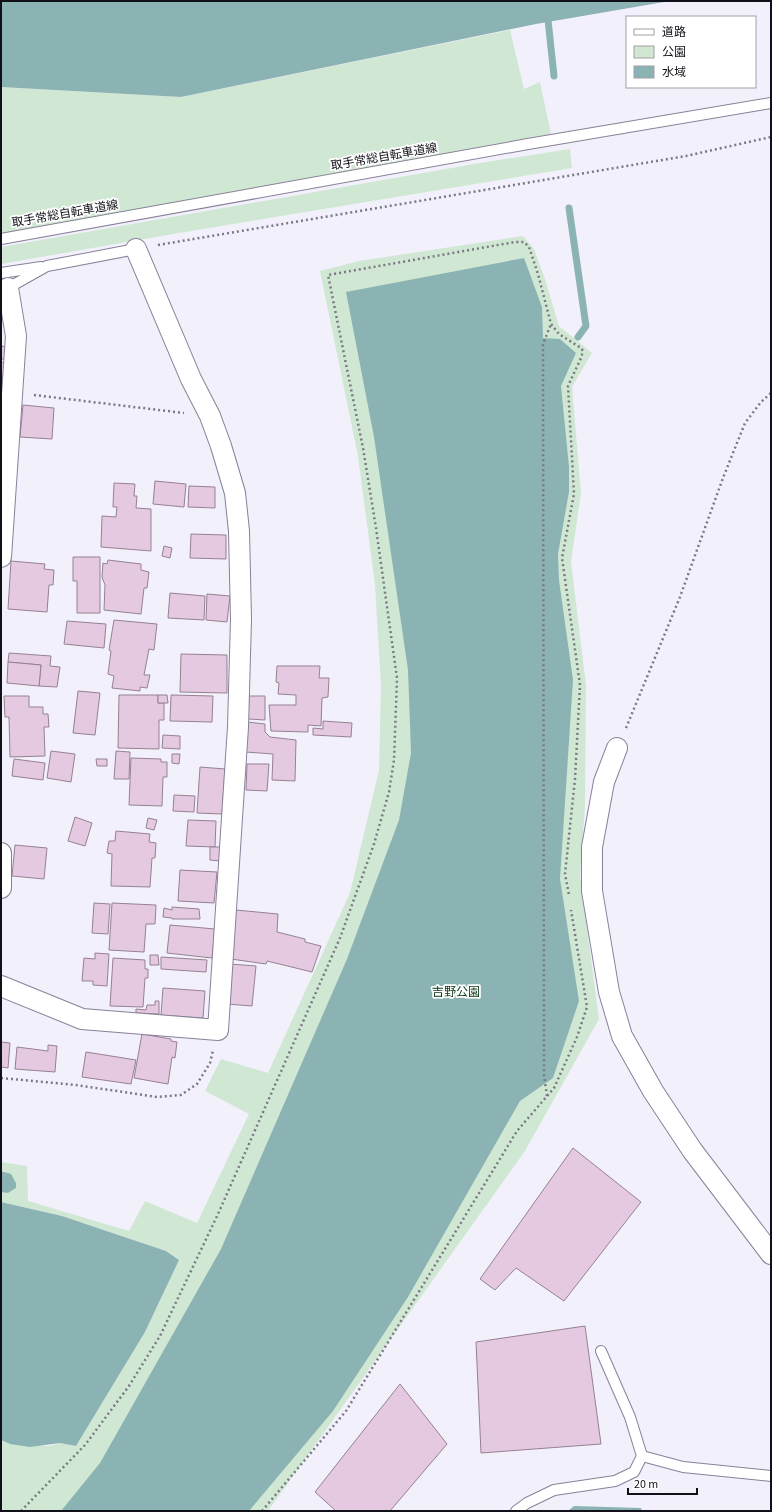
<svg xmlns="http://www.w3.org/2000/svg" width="772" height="1512" font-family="'Source Sans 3','Noto Sans JP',sans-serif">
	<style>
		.green { fill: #d0e8d3 }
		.water { fill: #8cb3b4 }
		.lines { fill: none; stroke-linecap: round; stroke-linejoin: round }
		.stream { stroke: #8cb3b4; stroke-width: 7 }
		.building { fill: #e4c9e0; stroke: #968193 }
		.service-casing { stroke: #888199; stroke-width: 12 }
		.minor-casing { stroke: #888199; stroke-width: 22 }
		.path { stroke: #7a7882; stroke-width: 2.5; stroke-dasharray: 2 3; stroke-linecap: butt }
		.service { stroke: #fff; stroke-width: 10 }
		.minor { stroke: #fff; stroke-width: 20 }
		.labels { text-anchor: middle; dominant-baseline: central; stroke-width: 3.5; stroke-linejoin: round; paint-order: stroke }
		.street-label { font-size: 12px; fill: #110f18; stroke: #fff }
		.park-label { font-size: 12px; fill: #093515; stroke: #fff }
	</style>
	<rect width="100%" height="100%" fill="#f2f0fb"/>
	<g class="green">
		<polygon points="510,30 524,89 540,82 551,134 1,234 1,87 181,97"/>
		<polygon points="570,149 572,168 173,234 1,264 1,247 480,163"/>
		<polygon points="523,236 534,249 545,279 559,326 592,353 572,387 581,493 571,562 586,685 585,806 580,876 599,1019 525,1151 268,1511 1,1511 1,1440 10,1444 49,1446 60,1443 76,1446 145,1332 179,1260 166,1251 62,1216 1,1202 1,1192 8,1193 16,1188 16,1183 5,1171 1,1171 1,1162 27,1166 28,1201 129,1231 145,1201 197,1223 249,1114 205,1091 221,1059 268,1073 350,893 379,770 381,686 375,585 358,456 320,271 359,261"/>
	</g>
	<g class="water">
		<polygon points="1,1 670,1 536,24 181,97 1,87"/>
		<polygon points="524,258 542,307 543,338 560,339 576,353 561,386 569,467 569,492 558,554 559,580 573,680 560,879 579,1001 553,1078 520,1101 408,1297 333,1411 249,1511 61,1511 100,1463 221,1249 347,959 399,820 411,753 408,670 374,437 346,292"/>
		<polygon points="1,1171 11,1174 16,1183 16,1188 8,1193 1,1192"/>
		<polygon points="1,1202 62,1216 166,1251 179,1260 145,1332 76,1446 60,1443 30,1447 10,1444 1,1440"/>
		<polygon points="574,1506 641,1508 642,1511 568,1511"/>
	</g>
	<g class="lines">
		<g class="stream">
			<polyline points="546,1 554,76"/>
			<polyline points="569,208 586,326 578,337"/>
		</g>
	</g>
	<g class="building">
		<polygon points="1,346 7,347 5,359 1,359"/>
		<polygon points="1,362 5,363 2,381 1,381"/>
		<polygon points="23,405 54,408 52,439 20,437"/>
		<polygon points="155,481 186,484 184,507 153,504"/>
		<polygon points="114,483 135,484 134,496 137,496 136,508 151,509 151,551 101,547 102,516 116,517 117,507 113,507"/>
		<polygon points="189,486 215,487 215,508 188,507"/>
		<polygon points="191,534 226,535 226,559 190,558"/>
		<polygon points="164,546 172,548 170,558 162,556"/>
		<polygon points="73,557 100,557 100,613 77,613 77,581 73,581"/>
		<polygon points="108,560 141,564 141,570 149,572 147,588 144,588 141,614 104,610 105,585 102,577 103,563 107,564"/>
		<polygon points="11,561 45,564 44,569 54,570 53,585 49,585 47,612 8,609"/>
		<polygon points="170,593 205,596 204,620 168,618"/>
		<polygon points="207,594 230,596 227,622 206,620"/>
		<polygon points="114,620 157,624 154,650 149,649 144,675 150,675 147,688 140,687 140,691 112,688 114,676 108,674 111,651 109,650"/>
		<polygon points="67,621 106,624 104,648 64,644"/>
		<polygon points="9,653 51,656 50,666 60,667 57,687 39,686 41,665 8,662"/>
		<polygon points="181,654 227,655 227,693 180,692"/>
		<polygon points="8,662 41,665 39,686 7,683"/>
		<polygon points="277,666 320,666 319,678 329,678 328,697 322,698 321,726 308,725 308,732 271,731 269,705 296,705 296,695 278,694 279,683 276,682"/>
		<polygon points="78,691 100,693 95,735 73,733"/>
		<polygon points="119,695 158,695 158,703 164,703 164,720 159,720 159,749 118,748"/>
		<polygon points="158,695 167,695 168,703 158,703"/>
		<polygon points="171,695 213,696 212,722 170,721"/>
		<polygon points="4,696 29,696 29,707 43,707 43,714 48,714 49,727 44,727 45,756 10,757 9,717 5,717"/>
		<polygon points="249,696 265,696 265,720 248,719"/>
		<polygon points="323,721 352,723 351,737 313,735 313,728 323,729"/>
		<polygon points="247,722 265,724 265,732 270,737 296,740 295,781 272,780 273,754 246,752"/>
		<polygon points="163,735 180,736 180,749 162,748"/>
		<polygon points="51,751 75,754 71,782 47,778"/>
		<polygon points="116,751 130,752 129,779 114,779"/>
		<polygon points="172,754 180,754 179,764 172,763"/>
		<polygon points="131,758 161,759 161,762 167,762 167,777 163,777 162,806 129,805"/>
		<polygon points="14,759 45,763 43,780 12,776"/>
		<polygon points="96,759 107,759 107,766 97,766"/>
		<polygon points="247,764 269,764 267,791 246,790"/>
		<polygon points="200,767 225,769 222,814 197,813"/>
		<polygon points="174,795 195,796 194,812 173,811"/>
		<polygon points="75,817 92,823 85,846 68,841"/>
		<polygon points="148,818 157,820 154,830 146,828"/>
		<polygon points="188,820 216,821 215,847 186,846"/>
		<polygon points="116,831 150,834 149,842 156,843 155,858 152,858 150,887 111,886 112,854 107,853 109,841 115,841"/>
		<polygon points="15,845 47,848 44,879 12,876"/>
		<polygon points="210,847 221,847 220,861 210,860"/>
		<polygon points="180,870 217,872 214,903 178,901"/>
		<polygon points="94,903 110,904 108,934 92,933"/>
		<polygon points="112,903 156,905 155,924 146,924 144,952 109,950"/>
		<polygon points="172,907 199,909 200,919 172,919 172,918 163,917 164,908 172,910"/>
		<polygon points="236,910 278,914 277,932 305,939 305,942 321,946 312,972 267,961 266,964 231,959"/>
		<polygon points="170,925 215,929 212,958 167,953"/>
		<polygon points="95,953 109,954 107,986 93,985 93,981 82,981 84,958 95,959"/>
		<polygon points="150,955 158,955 159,965 150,965"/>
		<polygon points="161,957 207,960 206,972 161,969"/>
		<polygon points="113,958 145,960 145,969 148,969 148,978 145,978 143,1007 110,1006"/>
		<polygon points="230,964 256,966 252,1006 227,1004"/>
		<polygon points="163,988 205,991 203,1018 161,1015"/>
		<polygon points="155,1001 159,1001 159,1014 136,1013 136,1009 146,1010 147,1005 155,1005"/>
		<polygon points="142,1034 171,1039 171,1041 177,1042 175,1058 172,1057 168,1084 134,1078"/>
		<polygon points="1,1042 10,1043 8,1068 1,1067"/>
		<polygon points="48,1045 57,1046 55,1072 15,1069 17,1047 48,1051"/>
		<polygon points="86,1052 136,1060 131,1084 82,1077"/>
		<polygon points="573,1148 641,1202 564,1301 516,1268 495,1290 480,1279"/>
		<polygon points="585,1326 601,1444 481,1453 476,1342"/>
		<polygon points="400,1384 447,1444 390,1511 336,1511 315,1492"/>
	</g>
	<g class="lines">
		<defs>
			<g id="service">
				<polyline points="1,239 528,144 771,103"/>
				<polyline points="1,273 41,267"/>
				<polyline points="5,288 8,288 47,266 136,249"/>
				<polyline points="642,1456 683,1467 771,1476"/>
				<polyline points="516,1511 527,1503 554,1490 615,1481 634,1472 642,1456 630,1417 601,1351"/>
			</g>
			<g id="minor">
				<polyline points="1,557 16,336 8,288"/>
				<polyline points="617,748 604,782 592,847 592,891 609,992 622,1036 653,1091 692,1150 771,1254"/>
				<polyline points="1,853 1,888"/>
				<polyline points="1,986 82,1019 218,1030 238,727 241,619 239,531 235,493 221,446 210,416 191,379 136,249"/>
			</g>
		</defs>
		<use href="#service" class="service-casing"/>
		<use href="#minor" class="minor-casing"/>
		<g class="path">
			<polyline points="158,245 686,156 771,137"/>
			<polyline points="34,395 184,413"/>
			<polyline points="626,728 680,597 723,478 745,423 761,402 771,393"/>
			<polyline points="1,1078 76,1085 157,1097 181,1095 197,1084 210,1063 213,1050"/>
			<polyline points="547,1096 544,1075 543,344 551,324"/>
			<polyline points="21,1511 85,1445 129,1386 160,1336 218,1214 340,938 374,844 389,792 394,760 397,678 376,528 363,448 328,275 515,242 524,242 529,247 538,274 551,324 559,334 581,348 583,351 581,358 568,386 574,494 562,558 580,685 575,779 565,874 569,895"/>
			<polyline points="262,1511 346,1411 517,1131 554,1088 577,1037 587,1007 571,910"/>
		</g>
		<use href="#service" class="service"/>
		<use href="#minor" class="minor"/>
	</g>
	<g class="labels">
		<g class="street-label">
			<text transform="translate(384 157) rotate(-10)">取手常総自転車道線</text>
			<text transform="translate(65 214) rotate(-10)">取手常総自転車道線</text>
		</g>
		<g class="park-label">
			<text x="456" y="992">吉野公園</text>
		</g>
	</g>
	<rect width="772" height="1512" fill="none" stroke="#110f18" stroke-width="4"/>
	<rect x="626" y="16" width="130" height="72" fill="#ffffff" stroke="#a09fa3"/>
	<rect x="634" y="29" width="20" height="6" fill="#ffffff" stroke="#a09fa3"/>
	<text x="662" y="36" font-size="12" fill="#110f18">道路</text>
	<rect x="634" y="46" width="20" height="12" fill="#d0e8d3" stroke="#a09fa3"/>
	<text x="662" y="56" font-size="12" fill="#110f18">公園</text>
	<rect x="634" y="66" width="20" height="12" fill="#8cb3b4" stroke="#a09fa3"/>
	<text x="662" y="76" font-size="12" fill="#110f18">水域</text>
	<path d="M628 1488v6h69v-6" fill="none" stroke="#110f18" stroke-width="2"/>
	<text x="634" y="1488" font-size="12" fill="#110f18" stroke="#ffffff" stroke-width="3" paint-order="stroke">20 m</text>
</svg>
